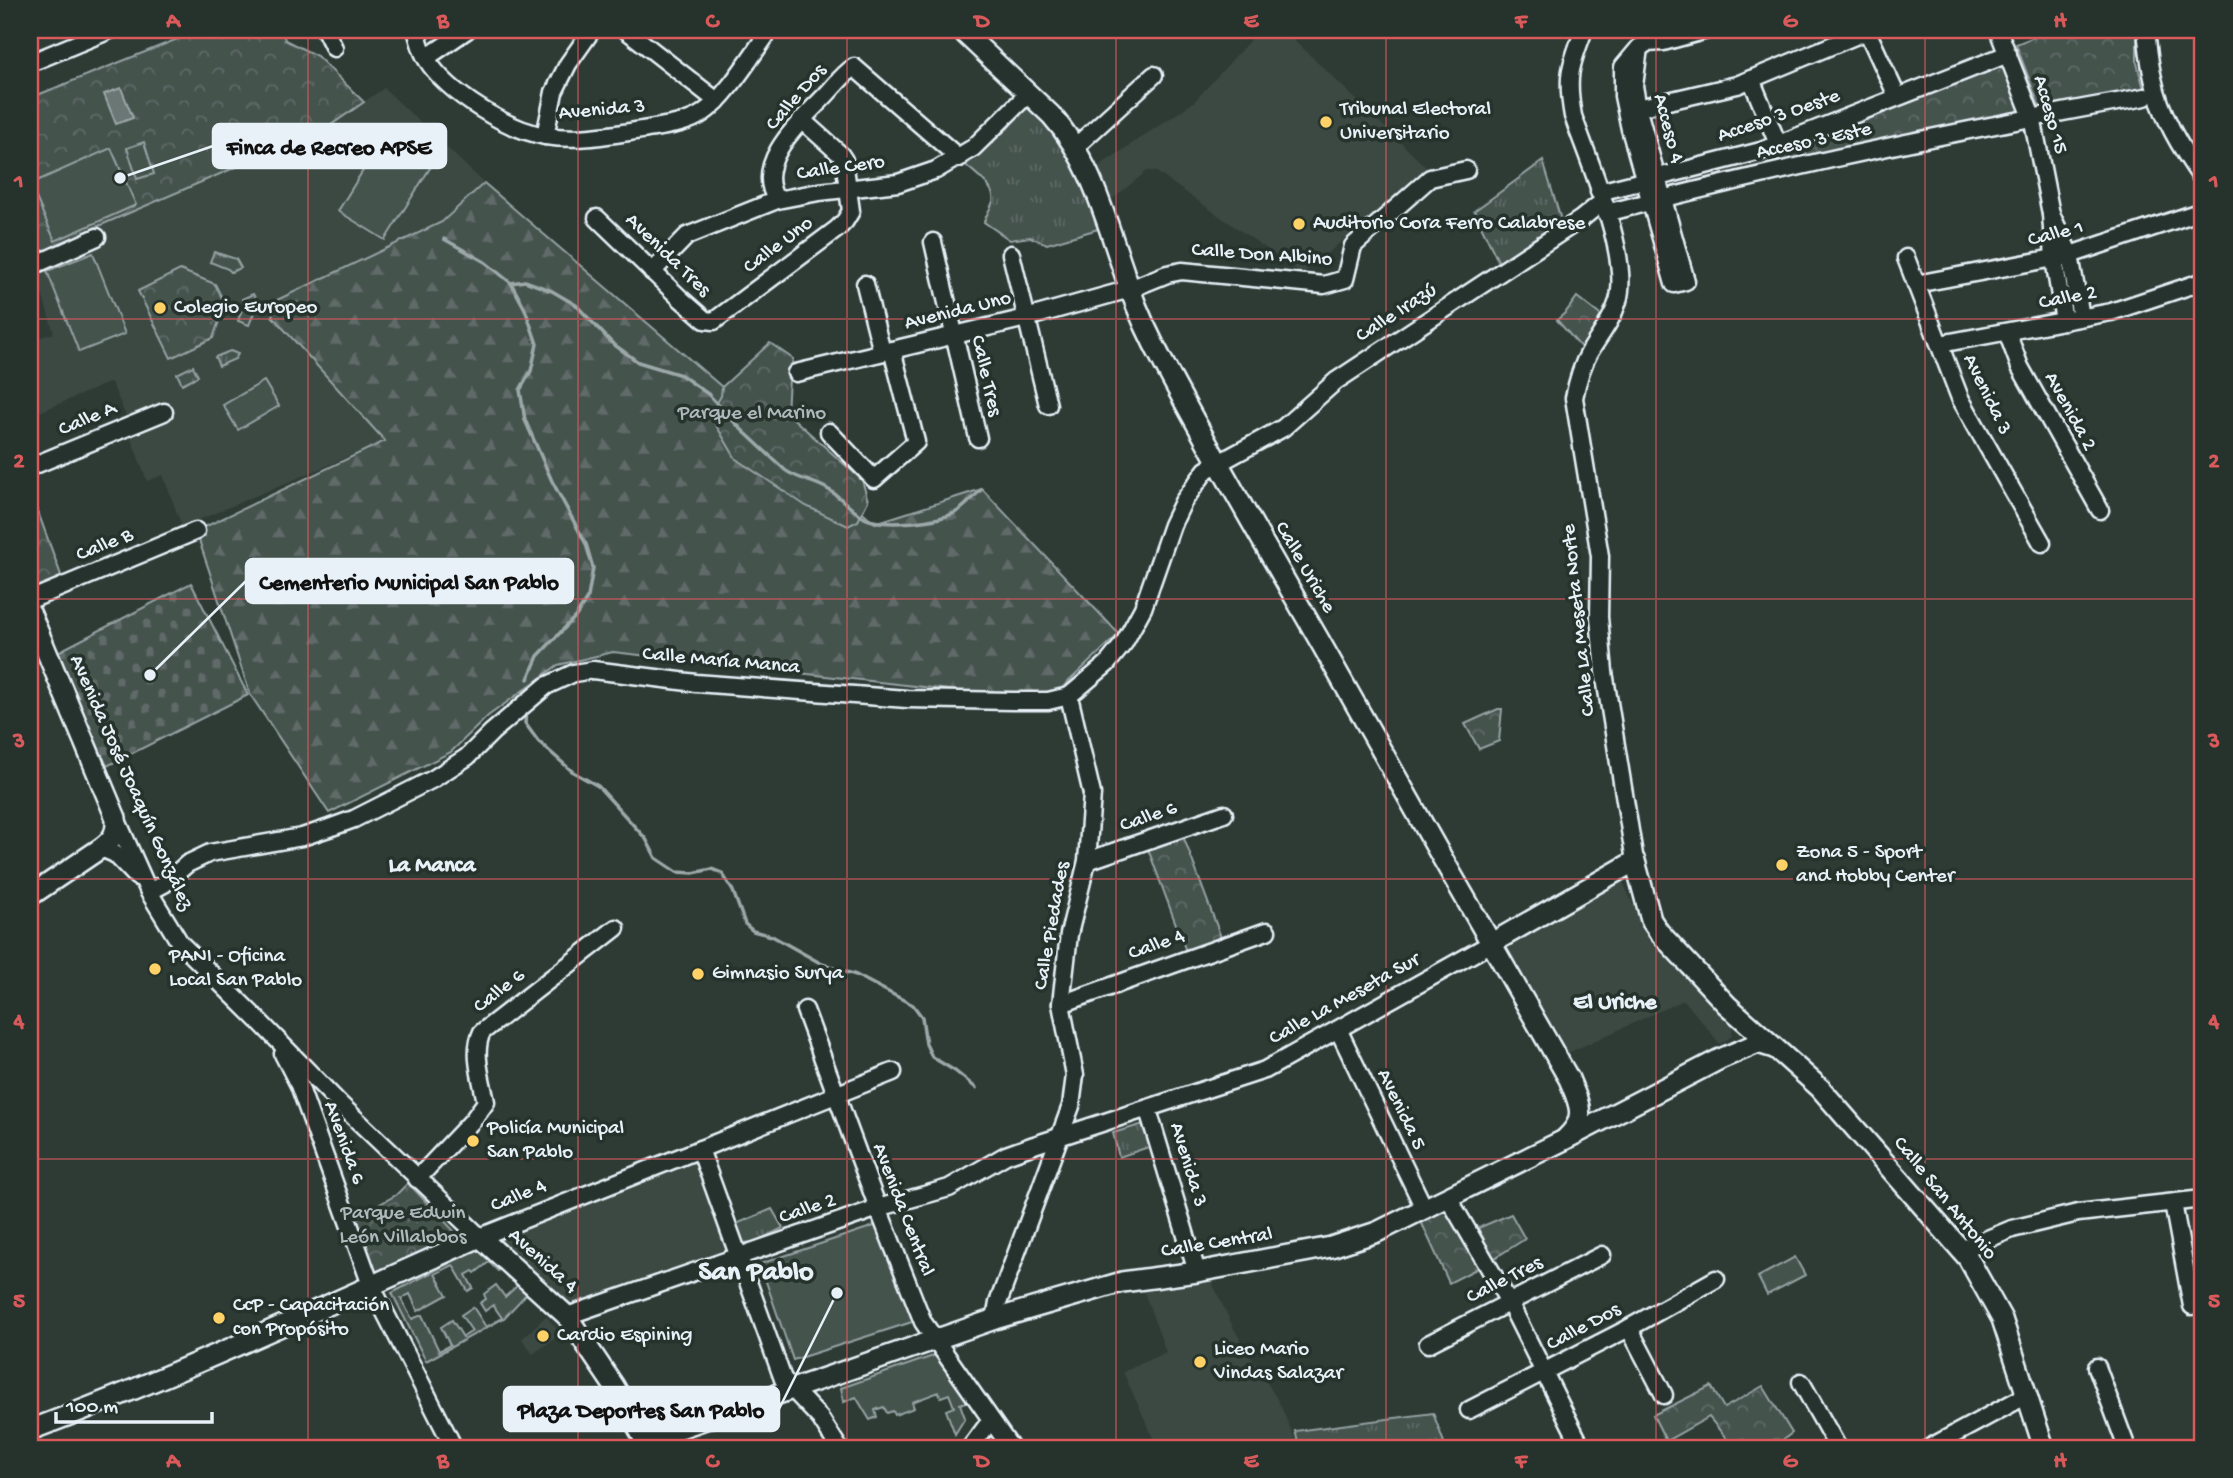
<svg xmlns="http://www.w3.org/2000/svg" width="2233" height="1478" font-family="'Gochi Hand',sans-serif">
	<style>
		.built { fill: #3b4843 }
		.grass { fill: url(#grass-tufts); stroke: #96a2a3; stroke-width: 2 }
		.forest { fill: url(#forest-firs); stroke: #96a2a3; stroke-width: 2 }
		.cemetery { fill: url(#cemetery-stones); stroke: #96a2a3; stroke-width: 2 }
		.park { fill: url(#park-crowns); stroke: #96a2a3; stroke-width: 2 }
		.garden { fill: #45524e; stroke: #96a2a3; stroke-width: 2; fill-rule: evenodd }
		.water { fill: #6b7775; stroke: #9da8a9; stroke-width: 2 }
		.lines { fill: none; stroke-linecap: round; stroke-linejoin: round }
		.stream { stroke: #9da8a9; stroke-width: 3.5 }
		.minor-casing { stroke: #e8f1f8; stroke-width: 21 }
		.major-casing { stroke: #e8f1f8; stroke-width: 24 }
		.minor { stroke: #26332d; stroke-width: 16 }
		.major { stroke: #26332d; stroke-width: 19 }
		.grid { fill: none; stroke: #da5a5c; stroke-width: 2; stroke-opacity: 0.55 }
		.poi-dot { fill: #ffd166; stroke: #26332d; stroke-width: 2.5 }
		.labels { text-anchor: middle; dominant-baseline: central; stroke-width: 7; stroke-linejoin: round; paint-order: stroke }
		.street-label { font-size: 21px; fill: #e8f1f8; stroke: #26332d }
		.poi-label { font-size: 21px; fill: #e8f1f8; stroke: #26332d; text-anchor: start }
		.park-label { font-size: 21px; fill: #afb9bc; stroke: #26332d }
		.neighbourhood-label { font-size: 23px; font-weight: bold; fill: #e8f1f8; stroke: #26332d }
		.district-label { font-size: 28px; font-weight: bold; fill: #e8f1f8; stroke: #26332d }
		.leader { fill: none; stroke: #e8f1f8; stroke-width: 2.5 }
		.callout-dot { fill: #e8f1f8; stroke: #26332d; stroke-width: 2.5 }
		.callout { fill: #e8f1f8; stroke: #e8f1f8; stroke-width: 2.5 }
		.callout-label { font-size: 23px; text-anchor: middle; font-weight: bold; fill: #111 }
		.neatline { fill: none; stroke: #da5a5c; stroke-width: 2.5 }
		.grid-label { font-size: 23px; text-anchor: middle; font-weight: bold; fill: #da5a5c }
	</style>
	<defs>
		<pattern id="grass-tufts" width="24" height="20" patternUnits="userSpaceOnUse" patternTransform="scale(1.75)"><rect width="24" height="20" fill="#45524e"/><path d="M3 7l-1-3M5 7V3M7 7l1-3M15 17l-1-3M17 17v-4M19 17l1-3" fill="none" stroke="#606b68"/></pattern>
		<pattern id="forest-firs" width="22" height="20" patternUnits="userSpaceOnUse" patternTransform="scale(1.75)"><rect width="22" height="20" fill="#45524e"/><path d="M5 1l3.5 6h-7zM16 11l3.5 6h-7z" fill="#606b68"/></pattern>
		<pattern id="cemetery-stones" width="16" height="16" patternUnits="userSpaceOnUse" patternTransform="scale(1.75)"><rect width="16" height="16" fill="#45524e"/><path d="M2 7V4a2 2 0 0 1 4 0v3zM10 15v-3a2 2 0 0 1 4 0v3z" fill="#606b68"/></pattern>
		<pattern id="park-crowns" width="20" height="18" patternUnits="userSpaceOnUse" patternTransform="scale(1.75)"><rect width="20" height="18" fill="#45524e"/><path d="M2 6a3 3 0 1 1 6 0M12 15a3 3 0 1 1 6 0" fill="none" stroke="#606b68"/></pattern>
	</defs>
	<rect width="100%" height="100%" fill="#2e3b35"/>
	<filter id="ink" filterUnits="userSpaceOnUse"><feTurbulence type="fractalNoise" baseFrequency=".0143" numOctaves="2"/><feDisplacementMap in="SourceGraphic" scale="14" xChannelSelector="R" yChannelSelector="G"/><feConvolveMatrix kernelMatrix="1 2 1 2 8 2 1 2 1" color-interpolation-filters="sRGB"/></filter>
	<g filter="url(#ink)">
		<g class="built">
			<polygon points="1259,30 1284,30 1430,171 1357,228 1311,268 1301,273 1155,171 1147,171 1110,201 1096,168 1194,102"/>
			<polygon points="384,88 484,183 442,222 272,316 385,441 182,527 163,475 147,481 128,430 146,412 127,418 111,382 30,416 30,340 54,333 31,258 94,228 325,129"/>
			<polygon points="1616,877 1622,880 1640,920 1733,1027 1731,1037 1720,1044 1684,1000 1561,1056 1499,944"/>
			<polygon points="696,1157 727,1249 567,1305 498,1238"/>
			<polygon points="1211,1280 1234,1329 1279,1402 1299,1448 1158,1448 1123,1372 1166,1352 1144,1292"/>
			<polygon points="546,1316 561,1334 533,1354 522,1339"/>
		</g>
		<g class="grass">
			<path d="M1027,104C1065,133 1083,185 1098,229L1047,244L1030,237L1010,240L984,222C986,215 991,208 993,201C996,187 975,174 966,165L1008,128Z"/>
			<polygon points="1543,161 1561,220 1499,263 1474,211"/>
			<polygon points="214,252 236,259 241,268 231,272 228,269 210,262"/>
			<polygon points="253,294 258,303 249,325 238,321 244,303 242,299"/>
			<polygon points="230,351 238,354 235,359 219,366 215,357"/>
			<polygon points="193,366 198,376 182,384 177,374"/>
			<polygon points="1144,1124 1152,1146 1119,1157 1113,1133"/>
			<polygon points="772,1209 783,1228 754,1242 743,1243 736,1224"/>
			<polygon points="1433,1413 1446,1448 1300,1448 1295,1431"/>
		</g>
		<polygon class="forest" points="484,183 722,387 875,523 982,489 1119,634 1048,701 613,652 558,665 488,716 451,752 329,813 250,694 196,531 385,441 272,316 277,300 442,222"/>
		<polygon class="cemetery" points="191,583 248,695 107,766 54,654"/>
		<g class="park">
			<polygon points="200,30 282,30 285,40 317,56 364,102 325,129 94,228 31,258 30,98"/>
			<polygon points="2053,30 2135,30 2137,36 2137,63 2144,89 2040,108 2016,44"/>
			<polygon points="2003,66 2021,113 1778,165 1775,154"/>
			<polygon points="180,270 215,284 225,304 213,338 171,358 138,291"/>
			<polygon points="1577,297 1604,318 1584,351 1557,320 1566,312"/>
			<polygon points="770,343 793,359 789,379 787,413 862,480 868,501 858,521 848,526 806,506 736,459 710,415 721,396 722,387"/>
			<polygon points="30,490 62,578 30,590"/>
			<polygon points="1498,709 1502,709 1499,741 1479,749 1465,724"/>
			<polygon points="1182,833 1222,940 1187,954 1147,846"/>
			<polygon points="408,1183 457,1234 455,1237 374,1273 353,1219 396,1195"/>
			<polygon points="1447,1206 1482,1266 1449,1283 1419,1217"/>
			<polygon points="1511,1214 1525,1239 1493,1259 1478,1228"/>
			<polygon points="1711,1386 1724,1408 1763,1386 1792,1433 1772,1448 1734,1448 1709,1417 1666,1441 1653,1415"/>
		</g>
		<g class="garden">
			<polygon points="388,130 435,160 385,240 338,211"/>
			<polygon points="2203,134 2203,166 2190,144"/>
			<polygon points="144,142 154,174 137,179 127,148"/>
			<polygon points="111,148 136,205 55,241 30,184"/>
			<polygon points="93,253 125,334 79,352 47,271"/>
			<polygon points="264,381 279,406 238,430 223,405"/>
			<polygon points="877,1225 915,1321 793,1360 760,1264"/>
			<path d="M482,1246L530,1290L504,1318L426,1361L392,1293ZM489,1262L498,1271L501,1269L508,1278L511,1275L520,1283L505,1297L496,1285L484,1294L486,1299L480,1303L485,1311L493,1305L502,1318L486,1327L473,1307L461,1315L472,1331L463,1337L452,1320L441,1327L450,1345L439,1351L422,1315L412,1319L401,1299L410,1294L418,1311L447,1295L435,1274L453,1265L468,1291L473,1288L466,1275L473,1271L475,1273Z"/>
			<polygon points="1795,1257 1805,1275 1767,1295 1758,1277"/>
			<polygon points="939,1354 972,1400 960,1404 965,1418 955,1434 946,1410 954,1407 949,1394 941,1397 939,1392 912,1402 914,1408 895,1415 893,1411 887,1413 884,1407 875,1410 877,1417 870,1420 856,1397 844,1402 841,1388"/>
		</g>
		<polygon class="water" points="121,88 133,118 116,124 104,94"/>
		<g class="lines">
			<g class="stream">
				<path d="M444,239L485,262L511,283L525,281L552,291L576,305L612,343L638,362L681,375L708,394L740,428L785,470C796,479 815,481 829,490C842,498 851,510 863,517C880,528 941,522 958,511C967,505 974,496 982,489"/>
				<polyline points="511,283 525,309 537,344 531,371 520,390 525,420 552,481 586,544 593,568 588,597 576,616 538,656 528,679"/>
				<polyline points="526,710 525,723 538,741 573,772 598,786 646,839 656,858 677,872 693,873 712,869 722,873 733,891 745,924 753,931 772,936 822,964 856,975 913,1005 922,1017 926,1044 932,1057 955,1071 976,1088"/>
			</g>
			<defs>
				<g id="minor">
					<polyline points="325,30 334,48"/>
					<path d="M416,30C419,39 421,51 427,60C448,93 507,130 546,136C577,141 611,135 642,130C662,126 686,125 703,113C726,98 753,53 770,30"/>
					<polyline points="626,30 717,101"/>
					<path d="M1584,30C1570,66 1566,78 1573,116C1589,162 1631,257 1618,301C1612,321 1599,336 1589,353C1581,367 1577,383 1574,398L1600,556L1599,617L1604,672L1635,861"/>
					<polyline points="1998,30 2032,117 2051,214"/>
					<path d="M2146,30C2148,46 2149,62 2153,78C2160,115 2182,150 2203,180"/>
					<polyline points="1867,31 1897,96"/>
					<polygon points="1639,48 1634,86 1639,114 1686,281 1674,284 1630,129 1623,96 1623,67"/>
					<polyline points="1639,48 1647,43 1663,42 1707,30"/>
					<polyline points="426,58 467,30"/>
					<polyline points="30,63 110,30"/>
					<polyline points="1751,79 1778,144"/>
					<polyline points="1638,108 1737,85 1869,30"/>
					<polyline points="545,136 554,92 568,64 592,30"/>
					<polyline points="1074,148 1154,75"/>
					<polyline points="1599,192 1761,151 2008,54"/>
					<path d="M777,200C752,164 800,122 823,98C833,88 842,75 854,67L959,158"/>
					<path d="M1606,213C1784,167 1964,129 2145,97"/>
					<polyline points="597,218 681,299 705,320 714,321 837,229 845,221 851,211 844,160 840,154 802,120"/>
					<polyline points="933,242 978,438"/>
					<polyline points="1011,254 1048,405"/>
					<polyline points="1906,258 1960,398 2042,543"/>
					<polyline points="30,267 97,237"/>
					<polyline points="652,272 687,236 777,200 819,192 898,183 936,170 973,148 1028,94"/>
					<polyline points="865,284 882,352"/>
					<polyline points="1916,284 2070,255 2202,211"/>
					<polyline points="2064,321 2054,259 2051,214 2070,255 2081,317"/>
					<polyline points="2007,332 2020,367 2100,510"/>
					<polyline points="1940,344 2111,312 2201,282"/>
					<polyline points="796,373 1026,318 1130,289 1167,274 1182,271 1324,285 1345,279 1353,246 1430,178 1466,170"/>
					<polyline points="829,432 874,479 916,442 892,350"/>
					<polyline points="30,467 164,412"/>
					<polyline points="30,600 196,531"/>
					<polyline points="116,818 149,892 180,943 261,1023 340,1104 480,1237 893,1072"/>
					<polyline points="101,848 115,854 137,877"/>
					<polyline points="1087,861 1224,814"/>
					<polyline points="149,892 164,884 187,864 210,853 302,837 329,828 354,819 433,779 467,757 492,732 546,686 574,673 593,670 696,683 907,699 1012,701 1048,701 1069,696 1107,664 1124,643 1143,608 1172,525 1183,502 1206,470 1283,428 1336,381 1581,219 1602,202"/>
					<polyline points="1061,1004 1267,931"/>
					<polyline points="805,1010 878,1208 923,1322 1011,1448"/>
					<polyline points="1339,1031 1424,1208"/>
					<polyline points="283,1054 299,1085 371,1285 454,1448"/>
					<polyline points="1148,1110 1197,1272"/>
					<polyline points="700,1149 783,1379 820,1418 839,1448"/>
					<path d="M417,1179L473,1120L486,1102C482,1081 472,1052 482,1032L616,928"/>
					<polyline points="1448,1197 1509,1302 1582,1448"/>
					<polyline points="2173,1203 2192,1306"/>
					<polyline points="1961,1250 2012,1229 2078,1213 2203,1199"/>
					<polyline points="567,1316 878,1208 949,1188 1006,1155 1034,1145 1265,1070 1490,944"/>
					<polyline points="995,1319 998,1303 1071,1106 1075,1075 1061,1004 1069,934 1087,861 1092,794 1069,696"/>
					<polyline points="1629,1328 1664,1395"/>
					<polyline points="1428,1344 1602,1255"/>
					<polyline points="2097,1367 2127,1448"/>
					<polyline points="1801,1382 1838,1448"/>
					<polyline points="1469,1410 1629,1328 1716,1279"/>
					<polyline points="970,1448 991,1420"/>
					<polyline points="1929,1448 2027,1395"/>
				</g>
				<g id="major">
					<path d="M961,30L1051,115C1094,163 1108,230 1130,289C1139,315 1151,340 1164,364C1213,457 1266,547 1318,638C1401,786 1484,932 1569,1079C1579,1104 1588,1117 1566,1138"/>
					<path d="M30,612L116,818C117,833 113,839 101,848L30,896"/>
					<polyline points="1490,944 1635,861 1651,920 1659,932 1727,1005 1820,1088 1968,1258 2002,1319 2044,1448"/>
					<path d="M30,1430C183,1373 331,1303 480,1237L567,1316L614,1386L645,1440L995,1319L1122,1282L1197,1272L1331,1247L1377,1232L1562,1141L1720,1059L1758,1043L1774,1048"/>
				</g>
			</defs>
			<use href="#minor" class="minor-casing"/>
			<use href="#major" class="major-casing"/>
			<use href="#minor" class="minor"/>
			<use href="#major" class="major"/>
		</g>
	</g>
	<path class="grid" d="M308,30V1448M578,30V1448M847,30V1448M1116,30V1448M1386,30V1448M1656,30V1448M1925,30V1448M30,319H2203M30,599H2203M30,879H2203M30,1159H2203"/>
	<g class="poi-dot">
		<circle cx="1326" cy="122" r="7"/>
		<circle cx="1299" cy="224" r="7"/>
		<circle cx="160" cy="308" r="7"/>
		<circle cx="1782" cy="865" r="7"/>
		<circle cx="155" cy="969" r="7"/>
		<circle cx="698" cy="974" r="7"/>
		<circle cx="473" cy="1141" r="7"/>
		<circle cx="219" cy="1318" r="7"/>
		<circle cx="543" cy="1336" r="7"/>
		<circle cx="1200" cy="1362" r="7"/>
	</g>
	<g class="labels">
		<g class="street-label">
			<text transform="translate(797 98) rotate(-49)">Calle Dos</text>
			<text transform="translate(602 111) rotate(-5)">Avenida 3</text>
			<text transform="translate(2049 115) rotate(74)">Acceso 15</text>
			<text transform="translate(1779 117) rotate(-19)">Acceso 3 Oeste</text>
			<text transform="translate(1667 129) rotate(75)">Acceso 4</text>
			<text transform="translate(1814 142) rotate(-12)">Acceso 3 Este</text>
			<text transform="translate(841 169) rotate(-8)">Calle Cero</text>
			<text transform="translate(2056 235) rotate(-14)">Calle 1</text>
			<text transform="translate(779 246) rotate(-37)">Calle Uno</text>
			<text transform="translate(667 256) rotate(44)">Avenida Tres</text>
			<text transform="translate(1262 256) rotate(4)">Calle Don Albino</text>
			<text transform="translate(2068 299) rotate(-11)">Calle 2</text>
			<text transform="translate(958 312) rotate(-14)">Avenida Uno</text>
			<text transform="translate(1397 314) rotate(-33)">Calle Irazú</text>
			<text transform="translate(985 376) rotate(77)">Calle Tres</text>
			<text transform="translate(1986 395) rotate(64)">Avenida 3</text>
			<text transform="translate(2069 412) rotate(61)">Avenida 2</text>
			<text transform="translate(88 420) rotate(-23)">Calle A</text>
			<text transform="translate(105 546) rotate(-22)">Calle B</text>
			<text transform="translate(1304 568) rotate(60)">Calle Uriche</text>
			<text transform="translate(1580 620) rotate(-96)">Calle La Meseta Norte</text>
			<text transform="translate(721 662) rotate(5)">Calle María Manca</text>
			<text transform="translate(130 783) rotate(66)">Avenida José Joaquín González</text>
			<text transform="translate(1149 818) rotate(-19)">Calle 6</text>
			<text transform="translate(1053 926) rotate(-80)">Calle Piedades</text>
			<text transform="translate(1157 946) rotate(-19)">Calle 4</text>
			<text transform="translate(500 992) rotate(-38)">Calle 6</text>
			<text transform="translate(1345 1000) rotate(-29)">Calle La Meseta Sur</text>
			<text transform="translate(1400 1110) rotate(64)">Avenida 5</text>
			<text transform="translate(343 1143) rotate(70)">Avenida 6</text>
			<text transform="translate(1187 1165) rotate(73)">Avenida 3</text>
			<text transform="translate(519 1197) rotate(-22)">Calle 4</text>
			<text transform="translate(1944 1199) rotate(51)">Calle San Antonio</text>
			<text transform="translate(808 1210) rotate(-19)">Calle 2</text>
			<text transform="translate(902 1210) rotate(69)">Avenida Central</text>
			<text transform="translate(1217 1244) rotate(-9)">Calle Central</text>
			<text transform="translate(542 1262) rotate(42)">Avenida 4</text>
			<text transform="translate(1505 1281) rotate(-27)">Calle Tres</text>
			<text transform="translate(1584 1328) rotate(-28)">Calle Dos</text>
		</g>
		<g class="poi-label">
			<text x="1340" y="110">Tribunal Electoral<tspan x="1340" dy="24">Universitario</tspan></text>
			<text x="1313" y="224">Auditorio Cora Ferro Calabrese</text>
			<text x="174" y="308">Colegio Europeo</text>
			<text x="1796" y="853">Zona 5 - Sport<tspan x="1796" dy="24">and Hobby Center</tspan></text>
			<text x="169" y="957">PANI - Oficina<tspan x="169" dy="24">Local San Pablo</tspan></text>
			<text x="712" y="974">Gimnasio Surya</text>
			<text x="487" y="1129">Policía Municipal<tspan x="487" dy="24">San Pablo</tspan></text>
			<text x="233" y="1306">CcP - Capacitación<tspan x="233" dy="24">con Propósito</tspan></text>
			<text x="557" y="1336">Cardio Espining</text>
			<text x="1214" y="1350">Liceo Mario<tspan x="1214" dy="24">Vindas Salazar</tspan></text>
		</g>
		<g class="park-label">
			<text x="752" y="414">Parque el Marino</text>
			<text x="403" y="1214">Parque Edwin<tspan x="403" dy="24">León Villalobos</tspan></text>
		</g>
		<g class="neighbourhood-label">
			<text x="432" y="866">La Manca</text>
			<text x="1615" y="1003">El Uriche</text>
		</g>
		<g class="district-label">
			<text x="756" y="1273">San Pablo</text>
		</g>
	</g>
	<path class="leader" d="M120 178L213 146M150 675L246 581M837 1293L779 1409"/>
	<g class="callout-dot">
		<circle cx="120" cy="178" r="7"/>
		<circle cx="150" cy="675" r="7"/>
		<circle cx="837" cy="1293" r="7"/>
	</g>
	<g class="callout">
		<rect x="213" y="124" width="233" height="44" rx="7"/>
		<rect x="246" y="559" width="327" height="44" rx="7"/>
		<rect x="504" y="1387" width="275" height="44" rx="7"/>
	</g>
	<g class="callout-label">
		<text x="329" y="154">Finca de Recreo APSE</text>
		<text x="409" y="589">Cementerio Municipal San Pablo</text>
		<text x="641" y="1417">Plaza Deportes San Pablo</text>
	</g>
	<rect width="2233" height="1478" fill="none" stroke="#26332d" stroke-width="77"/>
	<path d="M56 1412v10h156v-10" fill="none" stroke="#e8f1f8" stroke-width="3.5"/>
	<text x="66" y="1412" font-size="21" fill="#e8f1f8" stroke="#26332d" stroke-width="5" paint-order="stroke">100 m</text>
	<rect x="38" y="38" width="2156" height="1402" class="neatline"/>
	<g class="grid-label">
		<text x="173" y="27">A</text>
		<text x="443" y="27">B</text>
		<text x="712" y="27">C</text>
		<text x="982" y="27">D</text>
		<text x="1251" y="27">E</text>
		<text x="1521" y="27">F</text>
		<text x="1790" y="27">G</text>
		<text x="2060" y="27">H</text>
		<text x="19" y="187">1</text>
		<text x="2214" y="187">1</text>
		<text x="19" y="467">2</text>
		<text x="2214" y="467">2</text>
		<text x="19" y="747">3</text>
		<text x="2214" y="747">3</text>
		<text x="19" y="1027">4</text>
		<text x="2214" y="1027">4</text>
		<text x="19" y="1307">5</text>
		<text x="2214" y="1307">5</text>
		<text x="173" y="1467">A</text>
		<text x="443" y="1467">B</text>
		<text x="712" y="1467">C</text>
		<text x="982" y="1467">D</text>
		<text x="1251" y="1467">E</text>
		<text x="1521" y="1467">F</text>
		<text x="1790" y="1467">G</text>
		<text x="2060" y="1467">H</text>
	</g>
</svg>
